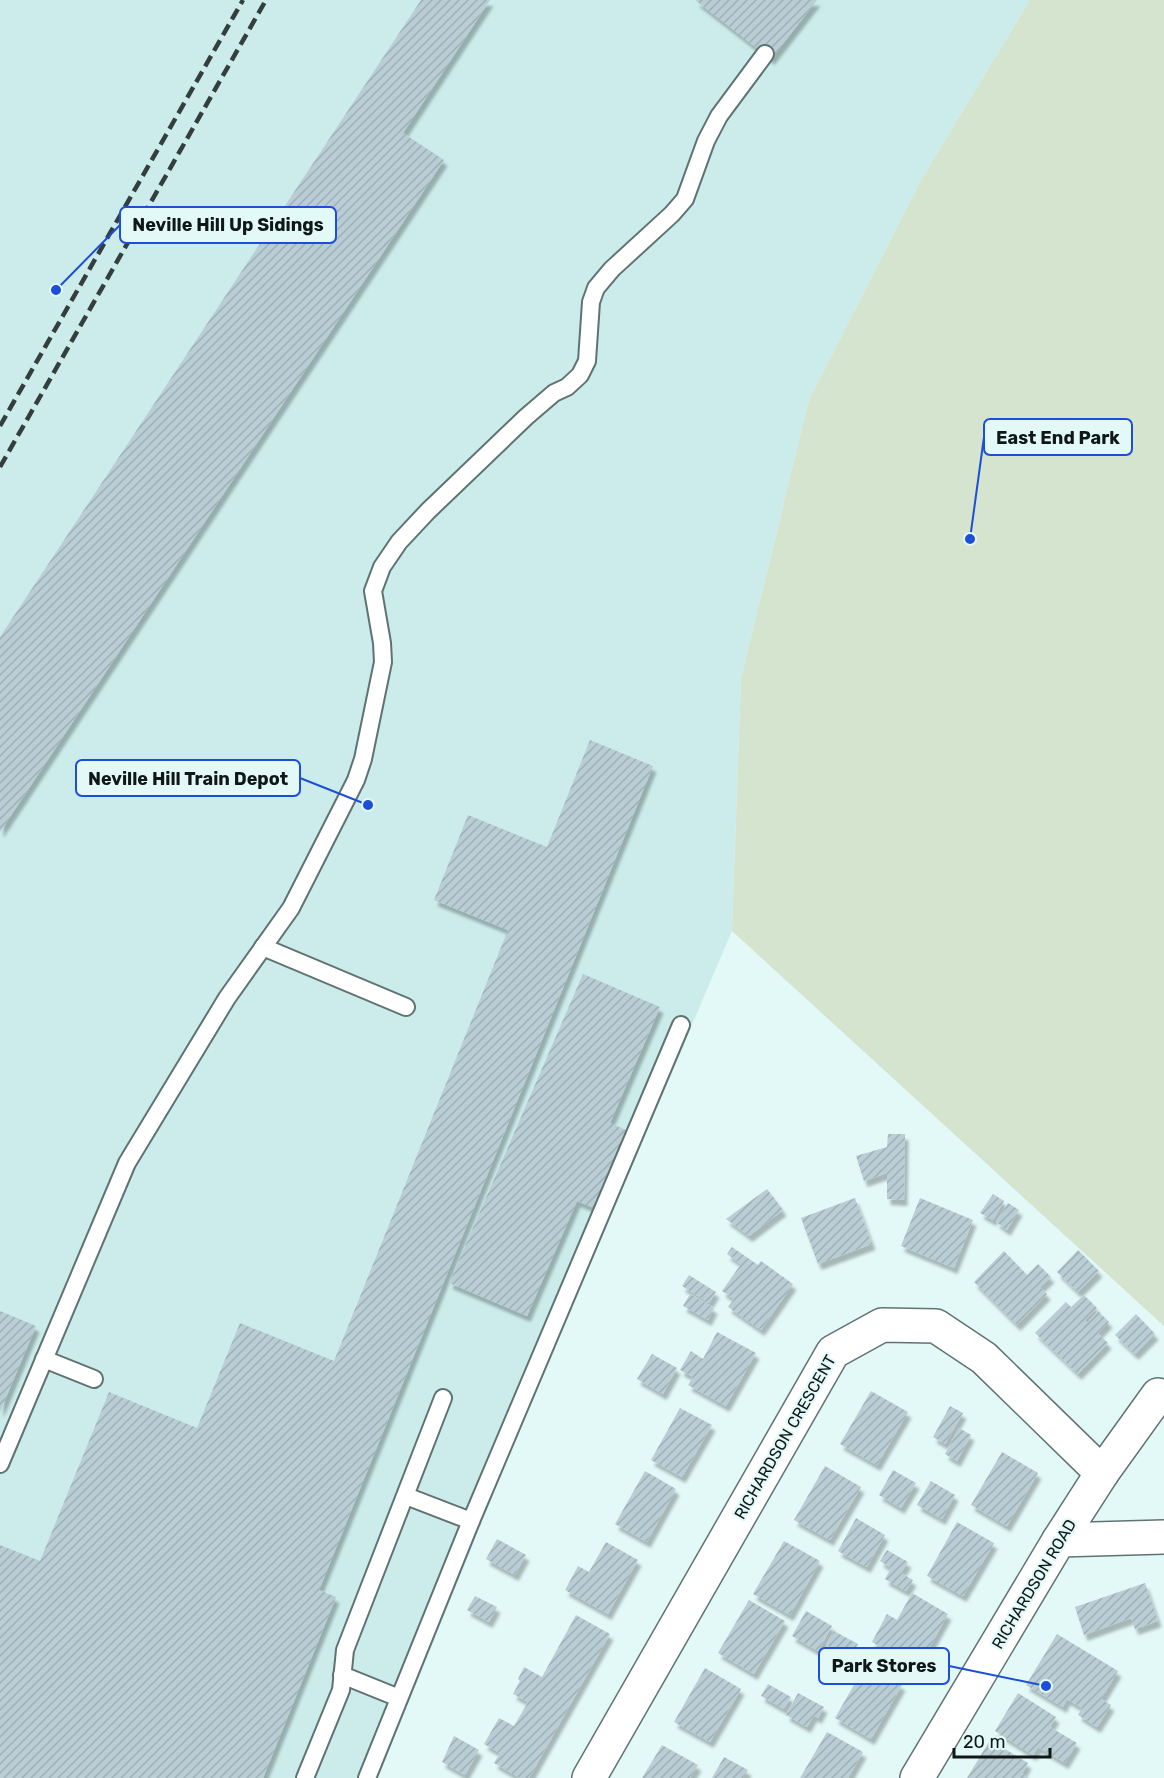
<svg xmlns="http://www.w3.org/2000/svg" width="1164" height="1778" font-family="Rubik,sans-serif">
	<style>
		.built { fill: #cceceb }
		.park { fill: #d5e4ce }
		.building { fill: url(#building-hatch); filter: url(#shadow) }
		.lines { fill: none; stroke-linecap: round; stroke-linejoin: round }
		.service-casing { stroke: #5f7372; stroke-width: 20 }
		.minor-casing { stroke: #5f7372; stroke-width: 36 }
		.service { stroke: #fff; stroke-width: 16 }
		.minor { stroke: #fff; stroke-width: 33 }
		.rail { stroke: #343e3e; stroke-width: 4.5; stroke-dasharray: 12 6; stroke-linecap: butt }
		.labels { text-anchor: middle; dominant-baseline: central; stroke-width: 4.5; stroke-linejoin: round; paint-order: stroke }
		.street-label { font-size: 16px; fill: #0f1717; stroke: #e2f9f8 }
		.leader { fill: none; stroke: #1d4ed8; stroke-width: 2 }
		.callout-dot { fill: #1d4ed8; stroke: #e2f9f8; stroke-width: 2 }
		.callout { fill: #e2f9f8; stroke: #1d4ed8; stroke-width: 2 }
		.callout-label { font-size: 18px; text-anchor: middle; font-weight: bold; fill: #0f1717 }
	</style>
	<defs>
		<pattern id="building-hatch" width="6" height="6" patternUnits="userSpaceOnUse" patternTransform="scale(1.5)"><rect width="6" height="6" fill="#b9cdd5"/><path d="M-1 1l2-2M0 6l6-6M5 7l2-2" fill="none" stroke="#9eafb6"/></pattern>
		<filter id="shadow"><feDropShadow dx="3.5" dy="6" stdDeviation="1.5" flood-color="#0004"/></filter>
	</defs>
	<rect width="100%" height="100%" fill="#e2f9f8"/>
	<polygon class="built" points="0,0 1030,0 921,180 809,400 741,678 732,931 528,1409 378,1778 0,1778"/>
	<polygon class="park" points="1030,0 1164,0 1164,1326 732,931 741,678 809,400 921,180"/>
	<g class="building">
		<polygon points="421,0 490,0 403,133 444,160 0,832 0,637"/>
		<polygon points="695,0 817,0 771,59"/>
		<polygon points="590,740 653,766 319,1590 336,1597 263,1778 0,1778 0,1545 40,1561 109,1392 197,1428 240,1323 334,1361 508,930 434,900 468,815 547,847"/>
		<polygon points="583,974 660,1007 610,1123 628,1131 594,1208 577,1201 527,1316 449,1283"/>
		<polygon points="888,1134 905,1134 904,1200 887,1199 887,1173 864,1181 856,1156 887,1147"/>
		<polygon points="767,1189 783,1210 749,1236 726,1219"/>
		<polygon points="993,1194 1004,1201 993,1220 980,1213"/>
		<polygon points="855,1198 872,1244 818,1264 801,1218"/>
		<polygon points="920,1198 973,1220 954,1268 901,1246"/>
		<polygon points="1008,1203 1019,1210 1007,1230 996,1222"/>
		<polygon points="732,1247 758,1265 761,1261 793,1284 761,1330 728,1307 734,1299 722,1291 741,1264 727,1254"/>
		<polygon points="1078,1250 1099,1271 1078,1292 1057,1272"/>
		<polygon points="1004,1251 1027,1275 1038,1264 1051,1277 1040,1287 1047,1294 1017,1325 974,1282"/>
		<polygon points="689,1275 716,1292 709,1303 682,1286"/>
		<polygon points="690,1294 714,1308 708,1320 683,1306"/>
		<polygon points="1084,1295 1097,1308 1085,1320 1087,1323 1098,1311 1109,1322 1098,1333 1108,1343 1078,1374 1035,1333 1066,1302 1071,1307"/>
		<polygon points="0,1311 36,1326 0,1412"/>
		<polygon points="1136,1314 1155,1334 1135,1354 1115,1335"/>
		<polygon points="717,1332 756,1353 726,1406 688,1385 693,1377 680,1370 691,1351 703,1359"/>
		<polygon points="652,1354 677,1368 663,1394 637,1379"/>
		<polygon points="871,1391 908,1412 877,1465 840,1444"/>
		<polygon points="950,1406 963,1413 945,1444 933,1437"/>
		<polygon points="680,1408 712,1425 682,1477 651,1460"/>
		<polygon points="959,1428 971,1435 957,1461 945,1454"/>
		<polygon points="1002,1452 1038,1473 1007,1526 971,1505"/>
		<polygon points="825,1466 861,1487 830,1540 794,1520"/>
		<polygon points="893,1470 916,1483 901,1508 879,1495"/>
		<polygon points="645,1471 676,1489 647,1542 615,1524"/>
		<polygon points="931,1481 955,1495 942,1519 917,1505"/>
		<polygon points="856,1518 885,1535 867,1567 838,1551"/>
		<polygon points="957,1522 994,1543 963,1596 927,1576"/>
		<polygon points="497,1539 526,1555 515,1575 486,1559"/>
		<polygon points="784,1541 820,1561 790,1615 753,1594"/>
		<polygon points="606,1542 638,1560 608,1614 565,1590 578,1566 589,1572"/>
		<polygon points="887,1550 908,1562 901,1573 913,1580 906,1591 885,1579 891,1568 880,1561"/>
		<polygon points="1145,1583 1158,1621 1135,1629 1131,1618 1084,1635 1075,1607"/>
		<polygon points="912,1593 948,1614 918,1668 872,1642 887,1614 897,1620"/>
		<polygon points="475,1596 497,1607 489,1622 467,1610"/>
		<polygon points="749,1600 785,1621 754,1674 718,1653"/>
		<polygon points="806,1611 832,1626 818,1651 792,1636"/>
		<polygon points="576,1615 610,1634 529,1778 520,1778 494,1763 500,1753 484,1744 499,1718 514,1726 528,1702 513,1694 520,1681 518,1679 524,1667 542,1677"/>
		<polygon points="834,1631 858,1644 849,1658 826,1645"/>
		<polygon points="1057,1634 1118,1671 1101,1699 1111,1705 1097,1727 1078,1715 1082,1708 1067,1699 1063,1707 1026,1685"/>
		<polygon points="866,1664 902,1685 871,1739 835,1718"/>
		<polygon points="705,1668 741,1689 710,1742 674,1722"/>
		<polygon points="768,1684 791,1697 784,1709 761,1696"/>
		<polygon points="798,1693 824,1707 818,1718 814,1715 807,1727 786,1715"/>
		<polygon points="1018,1693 1056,1717 1050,1727 1077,1743 1065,1763 1038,1747 1033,1755 995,1731"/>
		<polygon points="827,1732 863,1752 848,1778 800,1778"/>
		<polygon points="454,1736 479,1750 465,1775 442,1762"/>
		<polygon points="990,1740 1028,1763 1022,1774 1029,1778 967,1778"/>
		<polygon points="662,1745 698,1765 690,1778 642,1778"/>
		<polygon points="724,1757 748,1770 743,1778 712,1778"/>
	</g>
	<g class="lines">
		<defs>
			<g id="service">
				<polyline points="263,947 406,1007"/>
				<polyline points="44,1359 94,1379"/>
				<polyline points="0,1464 127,1163 227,998 291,908 356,780 363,759 383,662 382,643 373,591 382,567 399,542 428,511 526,417 554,393 567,387 580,375 587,361 591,302 596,288 612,269 672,214 685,199 706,141 719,116 765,54"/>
				<polyline points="406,1496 471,1521"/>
				<polyline points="342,1675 399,1698"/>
				<polyline points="305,1778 341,1690 345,1650 443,1398"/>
				<polyline points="367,1778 471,1521 681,1025"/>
			</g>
			<g id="minor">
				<polyline points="1059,1540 1164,1537"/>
				<polyline points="589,1778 833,1352 882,1325 936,1326 984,1358 1102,1473"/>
				<polyline points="917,1778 1059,1540 1102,1473 1158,1395"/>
			</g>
		</defs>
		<use href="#service" class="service-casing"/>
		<use href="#minor" class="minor-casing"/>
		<use href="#service" class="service"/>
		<use href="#minor" class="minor"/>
		<g class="rail">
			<polyline points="0,426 243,0"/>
			<polyline points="0,467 266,0"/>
		</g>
	</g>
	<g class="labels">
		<g class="street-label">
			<text transform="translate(785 1437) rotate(-60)">RICHARDSON CRESCENT</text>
			<text transform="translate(1034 1584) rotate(-59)">RICHARDSON ROAD</text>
		</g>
	</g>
	<path class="leader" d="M56 290L120 225M970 539L984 437M368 805L300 778M1046 1686L949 1666"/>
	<g class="callout-dot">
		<circle cx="56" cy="290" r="6"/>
		<circle cx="970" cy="539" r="6"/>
		<circle cx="368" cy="805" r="6"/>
		<circle cx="1046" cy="1686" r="6"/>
	</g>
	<g class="callout">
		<rect x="120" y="207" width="216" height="36" rx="6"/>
		<rect x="984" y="419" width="148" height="36" rx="6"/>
		<rect x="76" y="760" width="224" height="36" rx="6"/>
		<rect x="819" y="1648" width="130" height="36" rx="6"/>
	</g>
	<g class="callout-label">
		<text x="228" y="231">Neville Hill Up Sidings</text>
		<text x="1058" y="444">East End Park</text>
		<text x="188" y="785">Neville Hill Train Depot</text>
		<text x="884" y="1672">Park Stores</text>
	</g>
	<path d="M954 1748v9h96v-9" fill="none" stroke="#0f1717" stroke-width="3"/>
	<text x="963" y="1748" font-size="18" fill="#0f1717" stroke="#e2f9f8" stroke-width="4.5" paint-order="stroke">20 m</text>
</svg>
